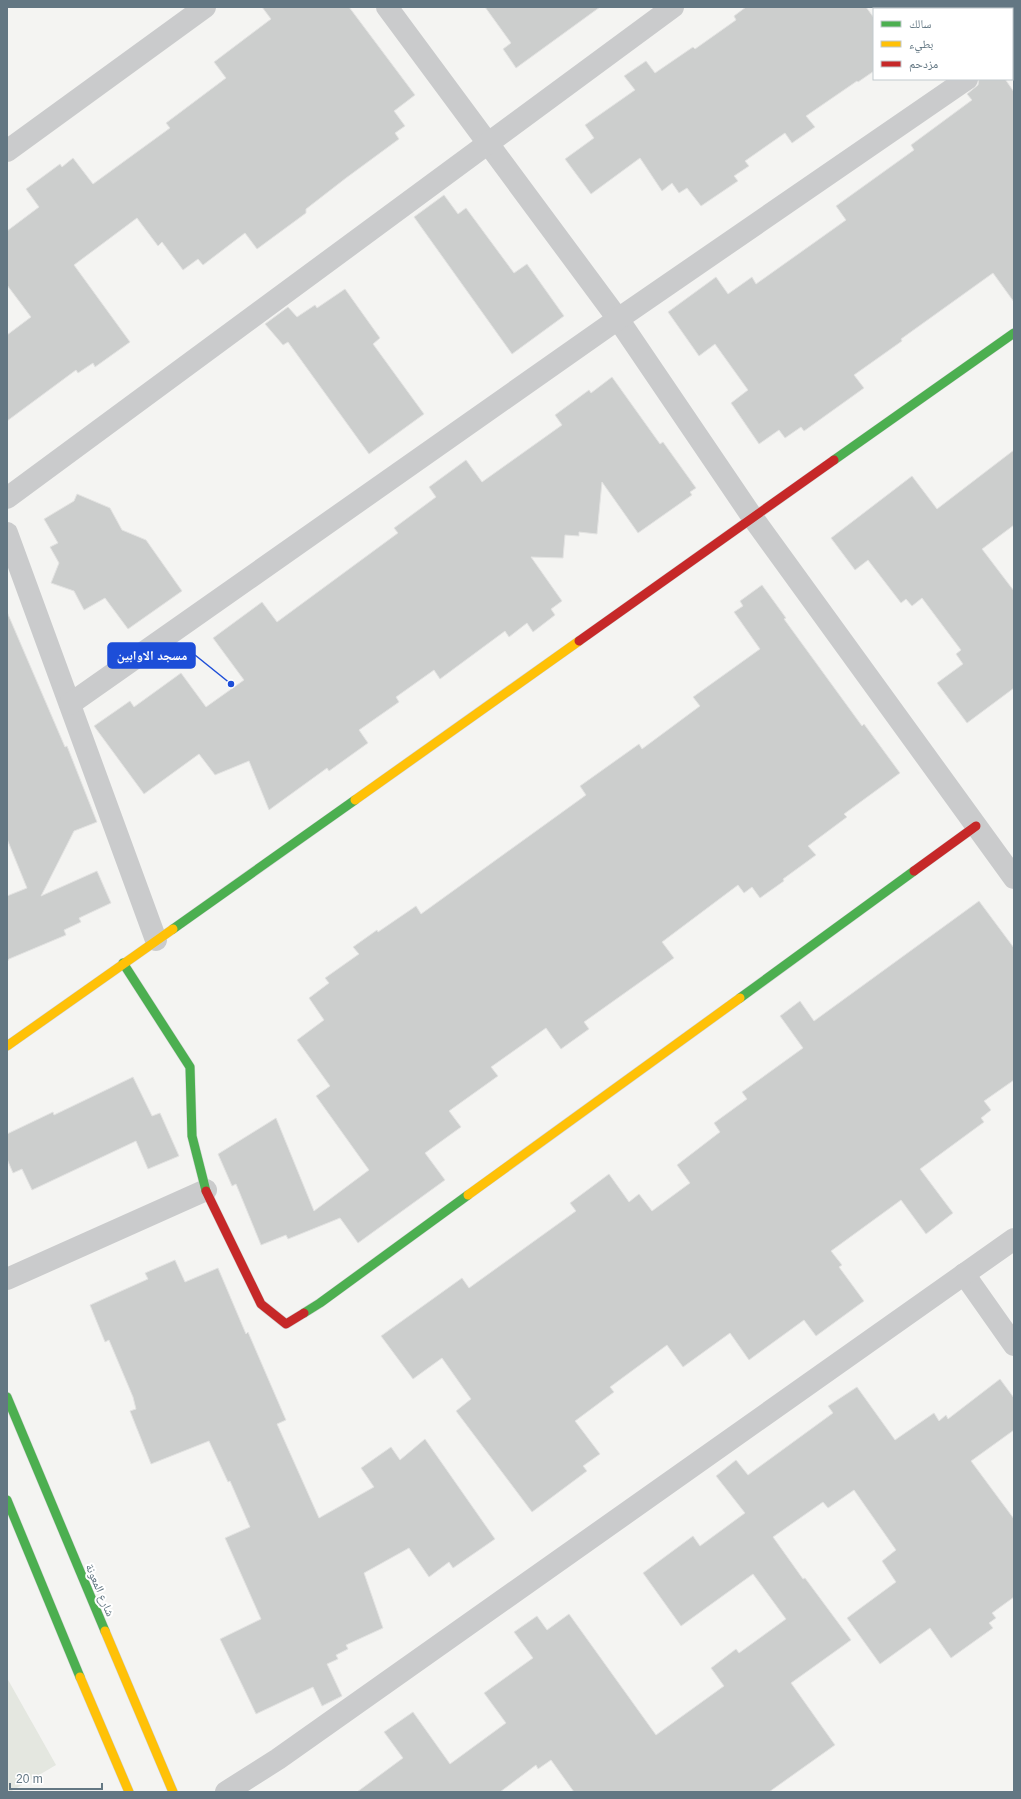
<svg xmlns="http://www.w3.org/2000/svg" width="1021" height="1799" font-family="Helvetica,'Noto Naskh Arabic',sans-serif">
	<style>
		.green { fill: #e4e7e0 }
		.building { fill: #cccecd; stroke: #e3e3e2 }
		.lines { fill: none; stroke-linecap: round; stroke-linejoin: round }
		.fast-casing { stroke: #d0d2d2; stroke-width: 10 }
		.slow-casing { stroke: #d0d2d2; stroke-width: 10 }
		.jam-casing { stroke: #d0d2d2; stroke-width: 10 }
		.street { stroke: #cacbcc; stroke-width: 22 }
		.fast { stroke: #4caf50; stroke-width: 9 }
		.slow { stroke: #ffc107; stroke-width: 9 }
		.jam { stroke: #c62828; stroke-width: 9 }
		.labels { text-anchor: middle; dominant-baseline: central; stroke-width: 4; stroke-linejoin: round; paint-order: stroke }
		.street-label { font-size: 12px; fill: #637783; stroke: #fff }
		.leader { fill: none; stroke: #1d4ed8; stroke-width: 1.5 }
		.callout-dot { fill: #1d4ed8; stroke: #fff; stroke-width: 1.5 }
		.callout { fill: #1d4ed8; stroke: #1d4ed8; stroke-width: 1.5 }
		.callout-label { font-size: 13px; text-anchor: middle; font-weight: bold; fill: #fff }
	</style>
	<rect width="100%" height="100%" fill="#f4f4f2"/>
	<polygon class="green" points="7,1678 56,1765 10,1792 7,1792"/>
	<g class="building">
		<polygon points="262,7 349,7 415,95 394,111 405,126 395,133 399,139 346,178 306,209 306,213 257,249 245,233 203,265 198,259 183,270 162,242 158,246 137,218 74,265 130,342 95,367 93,363 78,373 76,370 7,421 7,335 31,317 7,285 7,231 39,207 26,189 60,164 62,167 73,158 93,184 170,128 166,123 226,78 214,62 271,19"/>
		<polygon points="485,7 600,7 516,68 503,49 511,43"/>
		<polygon points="746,7 866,7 874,18 874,71 858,82 857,81 806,116 815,127 792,143 785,133 745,161 749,166 734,176 738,181 701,206 687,188 679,193 672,183 662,191 640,158 591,194 565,159 594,138 585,125 635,90 624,76 646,61 655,73 693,47 695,49 736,20 734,16"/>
		<polygon points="979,79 1005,79 1014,92 1014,302 993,273 901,339 902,341 854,375 864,388 804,431 801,427 785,438 779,430 759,444 731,403 748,390 715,344 699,356 668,312 716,277 728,294 752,277 756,284 846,220 836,206 914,150 911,145 972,100 967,94 978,85"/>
		<polygon points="444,195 458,214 466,208 514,273 527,264 564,316 512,354 414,217"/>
		<polygon points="345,289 380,338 373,344 424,414 369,454 288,342 283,345 265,324 288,307 297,317 315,305 317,308"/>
		<polygon points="612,377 660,444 663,442 696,488 690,492 692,495 638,533 602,482 597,534 579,532 579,536 565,535 563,558 531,557 562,601 551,609 555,615 533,632 527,623 509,637 505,631 440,679 434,670 396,697 399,702 359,730 368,743 329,771 327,768 269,810 249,761 215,775 199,754 144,794 94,726 130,701 134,707 181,673 206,707 244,680 213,638 262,602 277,622 398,533 394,528 436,497 429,487 466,460 482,482 562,425 555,415 589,390 591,393"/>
		<polygon points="1014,450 1014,525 982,549 1014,591 1014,688 967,723 937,683 963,664 956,654 961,650 922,598 912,606 906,599 901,603 868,560 855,570 831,538 912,476 937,509"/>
		<polygon points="77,494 110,508 122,530 146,540 182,591 128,629 105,598 84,610 74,591 51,583 59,563 50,547 58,543 44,519 74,501"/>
		<polygon points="762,585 786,618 784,619 862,726 864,724 900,773 844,814 847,817 808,846 816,855 783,879 784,881 760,898 752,887 744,893 738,885 662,942 674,958 584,1022 589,1029 561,1049 546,1028 491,1067 498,1076 449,1111 461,1127 425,1153 445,1180 358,1243 340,1218 288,1239 286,1235 261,1245 236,1184 232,1186 218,1154 276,1118 314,1211 369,1170 316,1096 330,1086 297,1040 324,1020 309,998 329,983 325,978 359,954 353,947 377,930 378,932 416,906 421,914 586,795 580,786 639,744 642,749 700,706 693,697 760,649 734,612 743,606 740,601"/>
		<polygon points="7,612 65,747 67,746 97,822 74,831 41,896 97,871 111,903 79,918 81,922 64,930 66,935 9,959 7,962 7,896 27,888 7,839"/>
		<polygon points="979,901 1014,948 1014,1080 984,1101 991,1110 981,1118 984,1122 920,1169 953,1213 926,1234 901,1200 831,1251 842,1265 839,1267 864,1301 816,1336 804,1320 749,1360 730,1333 683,1367 667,1345 610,1387 614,1392 575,1421 600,1454 583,1466 587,1471 532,1512 456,1411 471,1399 442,1358 413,1379 381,1336 462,1278 469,1288 576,1211 570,1203 609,1174 629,1202 639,1194 652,1211 690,1183 677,1165 720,1132 714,1123 747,1099 742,1092 803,1048 780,1016 800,1001 814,1021"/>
		<polygon points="133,1077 152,1116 160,1113 179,1156 148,1169 136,1141 32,1190 22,1169 13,1173 7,1159 7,1134 53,1112 54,1115"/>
		<polygon points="175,1260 185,1282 218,1268 246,1334 248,1332 286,1420 277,1424 319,1518 374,1487 361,1468 391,1447 400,1460 425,1439 495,1539 453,1568 449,1562 429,1577 409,1548 364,1573 383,1628 346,1645 348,1649 336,1655 338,1659 327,1664 342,1696 322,1706 313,1687 256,1714 220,1639 261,1619 225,1538 250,1527 230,1481 228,1482 209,1441 151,1464 130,1411 136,1409 133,1397 109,1340 105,1342 90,1305 148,1279 145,1273"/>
		<polygon points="1000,1379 1014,1398 1014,1430 971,1461 1014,1519 1014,1597 992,1613 996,1618 989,1623 993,1628 951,1658 930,1628 880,1664 847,1618 896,1582 882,1561 896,1550 854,1490 828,1508 823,1502 773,1537 803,1579 805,1578 851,1640 791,1683 835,1745 769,1792 574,1792 551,1760 538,1769 536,1765 500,1792 357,1792 403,1758 384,1732 413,1712 450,1764 506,1723 484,1693 533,1658 514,1632 537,1616 547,1630 569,1614 656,1735 724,1686 711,1668 736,1649 739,1653 786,1619 753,1574 681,1626 643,1573 693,1536 700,1546 745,1513 716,1476 736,1460 748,1475 833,1413 828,1406 857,1387 895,1440 934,1413 939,1421 946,1415 948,1419"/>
	</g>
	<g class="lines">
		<defs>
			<g id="fast">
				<polyline points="834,460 1014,333"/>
				<polyline points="173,929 355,800"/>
				<polyline points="123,963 190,1067 192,1136 206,1191"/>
				<polyline points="740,998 914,871"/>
				<polyline points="304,1313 320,1303 468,1195"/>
				<polyline points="7,1397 105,1631"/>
				<polyline points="7,1500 80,1677"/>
			</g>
			<g id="slow">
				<polyline points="355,800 579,641"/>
				<polyline points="7,1046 173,929"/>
				<polyline points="468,1195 740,998"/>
				<polyline points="105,1631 173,1792"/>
				<polyline points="80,1677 129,1792"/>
			</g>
			<g id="jam">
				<polyline points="579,641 834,460"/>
				<polyline points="914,871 976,826"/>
				<polyline points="206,1191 261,1304 286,1324 304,1313"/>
			</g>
		</defs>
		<use href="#fast" class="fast-casing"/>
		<use href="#slow" class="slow-casing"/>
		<use href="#jam" class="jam-casing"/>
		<g class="street">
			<polyline points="387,7 618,319 753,518 1014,878"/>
			<polyline points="1012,48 1014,47"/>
			<polyline points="7,151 205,7"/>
			<polyline points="7,498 673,7"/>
			<polyline points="7,533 156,940"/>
			<polyline points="70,704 618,319 967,79"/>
			<polyline points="964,1274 1014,1345"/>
			<polyline points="7,1279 206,1190"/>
			<polyline points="226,1792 278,1759 1014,1239"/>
		</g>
		<use href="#fast" class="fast"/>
		<use href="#slow" class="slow"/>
		<use href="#jam" class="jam"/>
	</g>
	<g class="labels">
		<g class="street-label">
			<text transform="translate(100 1590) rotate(67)">شارع المعونة</text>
		</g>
	</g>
	<path class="leader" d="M231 684L195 655"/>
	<circle class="callout-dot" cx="231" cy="684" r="4"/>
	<rect class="callout" x="108" y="643" width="87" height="25" rx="4"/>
	<g class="callout-label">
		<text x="152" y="660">مسجد الاوابين</text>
	</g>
	<rect width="1021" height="1799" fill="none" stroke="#637783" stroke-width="16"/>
	<rect x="873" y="8" width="140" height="72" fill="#ffffff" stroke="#c1c9cd"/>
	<rect x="881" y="21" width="20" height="6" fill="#4caf50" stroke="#c1c9cd"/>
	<text x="909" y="28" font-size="12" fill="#637783">سالك</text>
	<rect x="881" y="41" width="20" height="6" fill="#ffc107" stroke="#c1c9cd"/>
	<text x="909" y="48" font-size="12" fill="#637783">بطيء</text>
	<rect x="881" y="61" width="20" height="6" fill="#c62828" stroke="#c1c9cd"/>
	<text x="909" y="68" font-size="12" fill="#637783">مزدحم</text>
	<path d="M10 1783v6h92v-6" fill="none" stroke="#637783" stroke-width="2"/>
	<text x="16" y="1783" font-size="12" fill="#637783" stroke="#ffffff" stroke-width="3" paint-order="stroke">20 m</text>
</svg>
